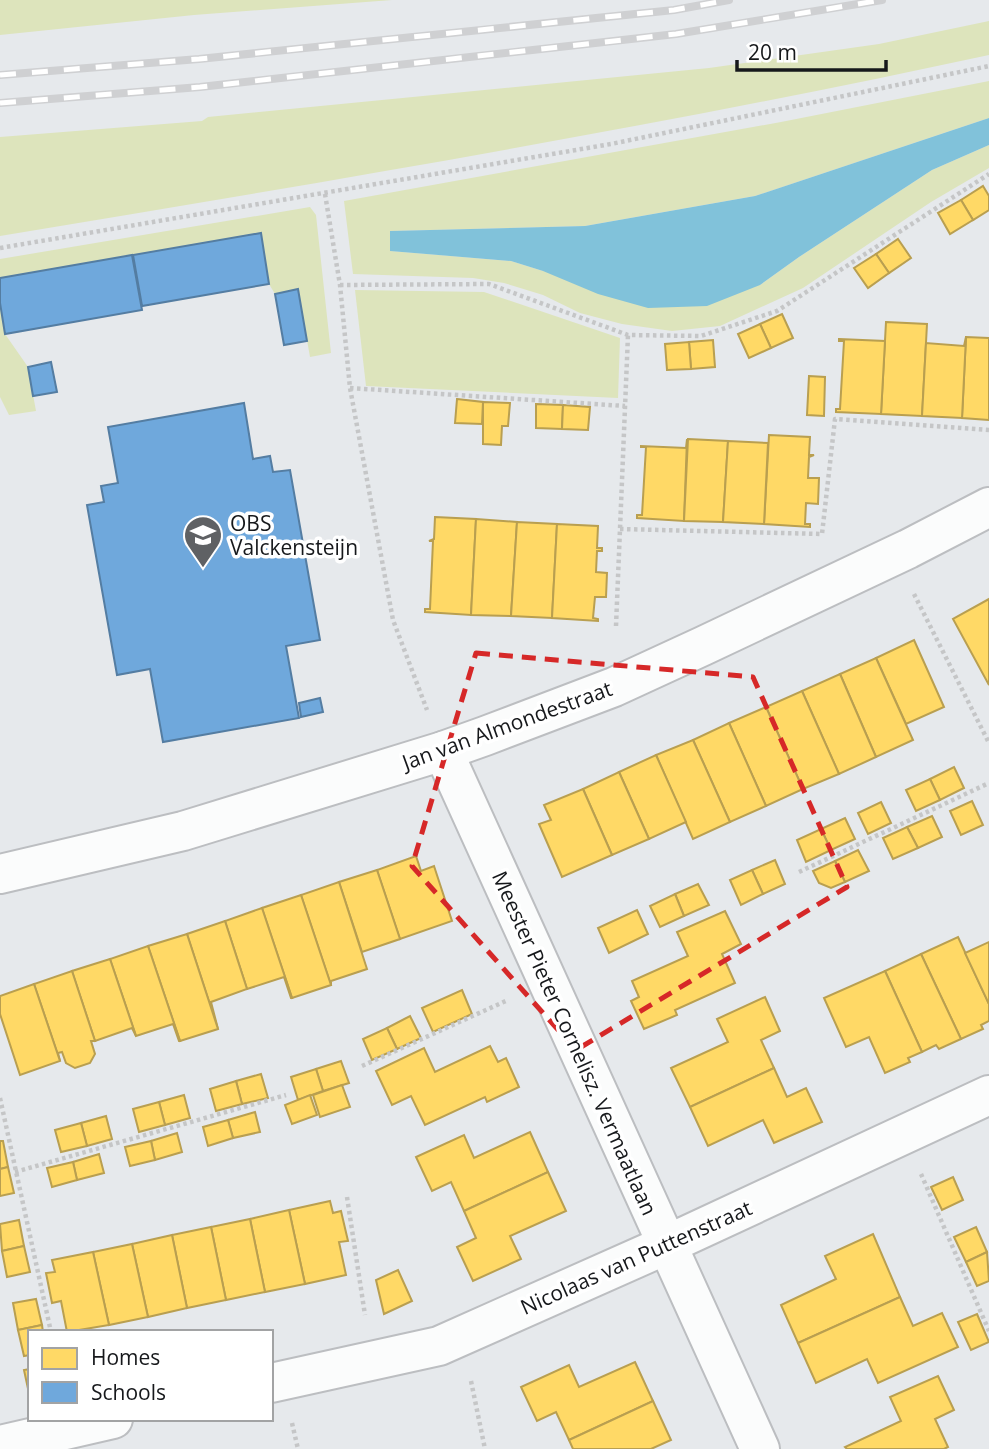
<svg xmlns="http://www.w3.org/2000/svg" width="989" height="1449" font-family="'Open Sans',sans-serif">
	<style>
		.green { fill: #dde4bc }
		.water { fill: #81c2da }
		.homes { fill: #ffd966; stroke: #b99f50; stroke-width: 2 }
		.schools { fill: #6fa8dc; stroke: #547da2; stroke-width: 2 }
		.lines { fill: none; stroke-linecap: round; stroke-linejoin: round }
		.street-casing { stroke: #bcbec1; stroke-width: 42 }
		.secondary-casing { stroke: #bcbec1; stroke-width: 42 }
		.path { stroke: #c5c6c7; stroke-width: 4.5; stroke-dasharray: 3.5 3.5; stroke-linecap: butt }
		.street { stroke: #fbfcfc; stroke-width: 38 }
		.secondary { stroke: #fbfcfc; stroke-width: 38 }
		.rail-casing { stroke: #cfd0d2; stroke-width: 8 }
		.rail { stroke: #fff; stroke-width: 5; stroke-dasharray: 16; stroke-linecap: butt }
		.marked { fill: none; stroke: #d62828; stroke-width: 5; stroke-dasharray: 14 9; stroke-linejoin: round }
		.labels { text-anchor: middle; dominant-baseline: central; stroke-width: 7; stroke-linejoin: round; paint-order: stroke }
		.poi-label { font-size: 21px; fill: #16181b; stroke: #fff; text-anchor: start }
		.street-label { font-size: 21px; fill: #16181b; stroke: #fff }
	</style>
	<rect width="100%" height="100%" fill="#e6e9ec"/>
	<g class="green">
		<polygon points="0,0 392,0 194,15 0,35"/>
		<path d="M989,21V55C661,126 331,181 0,236V137L202,121L208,117L709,68L879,44Z"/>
		<polygon points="989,81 989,118 755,196 585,226 390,231 391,251 511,261 543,271 760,285 799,257 932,170 989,145 989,168 931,202 803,288 720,326 672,331 622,324 580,313 543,295 504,283 473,278 353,274 344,201 781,122"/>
		<polygon points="310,207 316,215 331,353 310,357 298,290 275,294 269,284 260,233 0,278 0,259"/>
		<polygon points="355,290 484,292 620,338 618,398 366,386"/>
		<polygon points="0,303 5,334 28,367 36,411 9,415 0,397"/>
	</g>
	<polygon class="water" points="989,118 989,145 932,170 799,257 760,285 707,306 648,308 598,294 543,271 511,261 390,251 390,231 585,226 755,196"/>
	<g class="homes">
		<polygon points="983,186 989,196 989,210 973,220 961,200"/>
		<polygon points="961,200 973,220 950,234 938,213"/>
		<polygon points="898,239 911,258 889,273 876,254"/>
		<polygon points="876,254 889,273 868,288 854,268"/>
		<polygon points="782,314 793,338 771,348 760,324"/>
		<polygon points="886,322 927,324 922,416 881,414"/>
		<polygon points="760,324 771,348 749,358 738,334"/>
		<polygon points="966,337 989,338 989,420 962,418"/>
		<polygon points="966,337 962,418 922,416 926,343 964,346"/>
		<polygon points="839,339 885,341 881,414 836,412 836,409 840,409 844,341 839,341"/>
		<polygon points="713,340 715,367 691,369 689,342"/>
		<polygon points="689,342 691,369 667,370 665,344"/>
		<polygon points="809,376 825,377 824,416 807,415"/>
		<polygon points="457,399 483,402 482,424 455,423"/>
		<polygon points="483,402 510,403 508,426 502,426 501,445 483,444"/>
		<polygon points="536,404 563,405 562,429 536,428"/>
		<polygon points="563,405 590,407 588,430 562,429"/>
		<polygon points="769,435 810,437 809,455 814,455 809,457 808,478 819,478 818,504 806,503 805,524 810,524 810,527 764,524"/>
		<polygon points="687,439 684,521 637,518 637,515 642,515 646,447 641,447 641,446 686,448"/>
		<polygon points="688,439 728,441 723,522 684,521"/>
		<polygon points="728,441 768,443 764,524 723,522"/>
		<polygon points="435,517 476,519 471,615 425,612 425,609 430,609 433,541 429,541 434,539"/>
		<polygon points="476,519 517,522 511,616 471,615"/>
		<polygon points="517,522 557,524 552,618 511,616"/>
		<polygon points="557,524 598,526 597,548 602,548 602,551 597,551 596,572 607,573 606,597 595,597 593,618 598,619 598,621 552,618"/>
		<polygon points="989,599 989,685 953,619"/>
		<polygon points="914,640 944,707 906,724 876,658"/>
		<polygon points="876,658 913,740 876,757 840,674"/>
		<polygon points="840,674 876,757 839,774 802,691"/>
		<polygon points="802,691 839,774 803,789 766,707"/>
		<polygon points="766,707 803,789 766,806 729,723"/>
		<polygon points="729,723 766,806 730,822 693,740"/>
		<polygon points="693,740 730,822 693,839 656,755"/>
		<polygon points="656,755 686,822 649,839 619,772"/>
		<polygon points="954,767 964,788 940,800 930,779"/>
		<polygon points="619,772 649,839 612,855 583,789"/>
		<polygon points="930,779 940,800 916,811 906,790"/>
		<polygon points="583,789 612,855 562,877 539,824 551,820 544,805"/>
		<polygon points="972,801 983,825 961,835 950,811"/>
		<polygon points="881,802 891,823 868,834 858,813"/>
		<polygon points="932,816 942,837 918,848 907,827"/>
		<polygon points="845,818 855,839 831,850 821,829"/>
		<polygon points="907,827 918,848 893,859 883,838"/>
		<polygon points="821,829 831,850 806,862 797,840"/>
		<polygon points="858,850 869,871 845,882 835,861"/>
		<polygon points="416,856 421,871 434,866 452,921 400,939 377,870"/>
		<polygon points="775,860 785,884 763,894 752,870"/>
		<polygon points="835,861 845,882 831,888 819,883 813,871"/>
		<polygon points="377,870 400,939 362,952 339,882"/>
		<polygon points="752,870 763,894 741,905 730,880"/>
		<polygon points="339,882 367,969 331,981 331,985 301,895"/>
		<polygon points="698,884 709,905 684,916 675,894"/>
		<polygon points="675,894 684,916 660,927 650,906"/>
		<polygon points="301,895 331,985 292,998 262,908"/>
		<polygon points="262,908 292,998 291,998 284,977 247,989 225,921"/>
		<polygon points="637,910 648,934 609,953 598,928"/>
		<polygon points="725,911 741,944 722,954 735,983 675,1010 677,1015 644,1029 631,1001 639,997 632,981 688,956 677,932"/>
		<polygon points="225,921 247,989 211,1002 218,1029 187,934"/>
		<polygon points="187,934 218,1029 180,1041 148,946"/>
		<polygon points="958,937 989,1004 989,1021 981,1025 983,1029 961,1039 921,954"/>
		<polygon points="989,942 989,1004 965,953"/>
		<polygon points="148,946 180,1041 179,1041 173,1024 136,1036 110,959"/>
		<polygon points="921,954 961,1039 939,1049 936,1045 922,1052 885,971"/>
		<polygon points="110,959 136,1036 132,1028 95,1041 72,971"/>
		<polygon points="72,971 95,1041 91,1041 95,1054 90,1063 75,1068 66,1063 62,1052 58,1053 60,1061 34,984"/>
		<polygon points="885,971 922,1052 908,1058 910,1062 885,1073 869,1037 846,1047 824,998"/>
		<polygon points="34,984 60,1061 20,1075 0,1014 0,996"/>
		<polygon points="462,990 472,1014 433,1032 422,1008"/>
		<polygon points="765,997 780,1031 761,1040 774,1068 690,1107 671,1068 728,1042 717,1019"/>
		<polygon points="410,1016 421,1038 397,1049 387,1028"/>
		<polygon points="387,1028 397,1049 372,1060 363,1039"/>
		<polygon points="490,1046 498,1062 506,1058 519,1087 487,1102 485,1097 425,1125 411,1096 392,1105 376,1071 424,1048 435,1072"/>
		<polygon points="341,1061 349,1083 323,1091 316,1069"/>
		<polygon points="774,1068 787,1097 806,1088 822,1122 774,1143 763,1120 708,1146 690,1107"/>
		<polygon points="316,1069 323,1091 298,1100 291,1077"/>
		<polygon points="261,1074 268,1098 242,1104 236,1081"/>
		<polygon points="236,1081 242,1104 216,1111 210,1089"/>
		<polygon points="342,1085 350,1107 320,1117 313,1095"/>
		<polygon points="184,1095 190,1118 165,1125 159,1102"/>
		<polygon points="310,1095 317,1115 292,1124 285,1105"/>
		<polygon points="159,1102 165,1125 139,1132 133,1109"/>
		<polygon points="255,1112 260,1132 233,1138 228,1120"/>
		<polygon points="106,1116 112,1139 87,1146 81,1123"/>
		<polygon points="228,1120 233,1138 208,1146 203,1127"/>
		<polygon points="81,1123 87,1146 61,1152 55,1130"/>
		<polygon points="530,1132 548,1172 464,1211 451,1182 432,1191 416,1157 464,1135 474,1158"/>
		<polygon points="177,1133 182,1152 155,1160 151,1141"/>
		<polygon points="0,1141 3,1141 8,1167 0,1169"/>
		<polygon points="151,1141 155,1160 130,1166 125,1147"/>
		<polygon points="99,1154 104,1173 77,1180 73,1162"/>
		<polygon points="73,1162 77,1180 52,1187 47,1168"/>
		<polygon points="8,1167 14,1193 0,1196 0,1169"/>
		<polygon points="548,1172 566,1211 510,1236 521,1259 473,1281 457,1247 476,1238 464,1211"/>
		<polygon points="953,1177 963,1200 942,1210 931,1187"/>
		<polygon points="330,1201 333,1213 341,1211 348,1241 339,1242 346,1275 305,1284 289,1210"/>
		<polygon points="289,1210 305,1284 265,1292 250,1219"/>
		<polygon points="250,1219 265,1292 226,1300 211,1227"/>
		<polygon points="19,1220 24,1246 2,1251 0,1224"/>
		<polygon points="211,1227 226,1300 187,1308 172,1235"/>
		<polygon points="976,1227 987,1252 966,1262 954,1237"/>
		<polygon points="873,1234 900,1297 798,1343 781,1305 836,1279 825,1256"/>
		<polygon points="172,1235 187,1308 148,1317 132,1244"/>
		<polygon points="132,1244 148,1317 109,1325 93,1252"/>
		<polygon points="24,1246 30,1272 7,1277 2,1251"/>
		<polygon points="93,1252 109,1325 67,1332 61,1301 52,1303 46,1273 55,1272 52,1260"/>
		<polygon points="987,1252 989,1281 977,1286 966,1262"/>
		<polygon points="398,1270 412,1301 384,1314 376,1280"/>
		<polygon points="900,1297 913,1326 942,1313 958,1347 878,1383 867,1359 816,1383 798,1343"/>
		<polygon points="36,1299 42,1325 18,1330 13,1303"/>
		<polygon points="977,1314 989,1342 971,1350 958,1322"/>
		<polygon points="42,1325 43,1332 30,1332 30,1355 24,1356 18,1330"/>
		<polygon points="635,1362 653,1401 569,1440 556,1412 537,1421 521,1387 569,1365 579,1387"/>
		<polygon points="30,1369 30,1398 24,1370"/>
		<polygon points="938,1376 954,1410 935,1419 948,1447 944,1449 847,1449 845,1447 901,1421 890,1397"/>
		<polygon points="653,1401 671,1440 651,1449 573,1449 569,1440"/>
	</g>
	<g class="schools">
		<polygon points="261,233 269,284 142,306 133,255"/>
		<polygon points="132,255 142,310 5,334 0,303 0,278"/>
		<polygon points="298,289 307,341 284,345 275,294"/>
		<polygon points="51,362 57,392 33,396 28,367"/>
		<polygon points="244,403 253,459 270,456 273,472 290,470 320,640 286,646 299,718 163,742 150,669 117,675 87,505 104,502 101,486 118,483 108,427"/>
		<polygon points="320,698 323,712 301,717 299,703"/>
	</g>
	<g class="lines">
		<defs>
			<g id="street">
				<polyline points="443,751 760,1449"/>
				<polyline points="271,1383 439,1346 666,1245 989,1095"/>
				<polyline points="0,1445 113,1419"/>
			</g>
			<polyline id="secondary" points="0,874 183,831 443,751 485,736 614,687 703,646 908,549 989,507"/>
		</defs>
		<use href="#street" class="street-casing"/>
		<use href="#secondary" class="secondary-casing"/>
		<g class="path">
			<polyline points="325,194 340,285 350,388 393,620 427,710"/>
			<polyline points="0,248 611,144 989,66"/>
			<polyline points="340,285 489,284 628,335 701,336 777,311 989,174"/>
			<polyline points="350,388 625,406"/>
			<polyline points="620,529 822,534 835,419 989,430"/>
			<polyline points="914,594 989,743"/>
			<polyline points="616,626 628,335"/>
			<polyline points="799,872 989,783"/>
			<polyline points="362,1066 508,1000"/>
			<polyline points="0,1098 51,1332"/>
			<polyline points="15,1172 286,1095"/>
			<polyline points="921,1174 989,1331"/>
			<polyline points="347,1197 365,1315"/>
			<polyline points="471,1381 485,1449"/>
			<polyline points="292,1423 298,1449"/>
		</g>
		<use href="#street" class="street"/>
		<use href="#secondary" class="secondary"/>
		<defs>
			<g id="rail">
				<polyline points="0,75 199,59 674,10 729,0"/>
				<polyline points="0,103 200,87 676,34 882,0"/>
			</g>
		</defs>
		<use href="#rail" class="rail-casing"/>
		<use href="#rail" class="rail"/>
	</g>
	<path class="marked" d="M476,653L753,677L847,887L576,1050L412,866Z"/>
	<defs>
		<symbol id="school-pin" viewBox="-11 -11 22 30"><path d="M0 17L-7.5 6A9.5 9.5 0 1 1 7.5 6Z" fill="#5f6164" stroke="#fff"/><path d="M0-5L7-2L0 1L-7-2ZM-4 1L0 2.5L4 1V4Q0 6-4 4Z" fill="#fff"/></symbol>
	</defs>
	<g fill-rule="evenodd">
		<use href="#school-pin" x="181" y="513" width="44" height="60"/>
	</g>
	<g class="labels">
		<g class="poi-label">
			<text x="230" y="523">OBS<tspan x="230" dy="24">Valckensteijn</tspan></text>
		</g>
		<g class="street-label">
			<text transform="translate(507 725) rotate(-20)">Jan van Almondestraat</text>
			<text transform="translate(575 1043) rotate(66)">Meester Pieter Cornelisz. Vermaatlaan</text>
			<text transform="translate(636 1257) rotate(-24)">Nicolaas van Puttenstraat</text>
		</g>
	</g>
	<rect x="28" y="1330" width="245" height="91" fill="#ffffff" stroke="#a2a3a4" stroke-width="2"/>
	<rect x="42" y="1348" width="35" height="21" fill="#ffd966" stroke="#a2a3a4" stroke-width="2"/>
	<text x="91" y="1365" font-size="21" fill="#16181b">Homes</text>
	<rect x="42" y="1382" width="35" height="21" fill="#6fa8dc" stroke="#a2a3a4" stroke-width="2"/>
	<text x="91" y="1400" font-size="21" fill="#16181b">Schools</text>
	<path d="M737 60v10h149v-10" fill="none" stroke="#16181b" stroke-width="3.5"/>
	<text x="748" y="60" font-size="21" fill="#16181b" stroke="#ffffff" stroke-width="5" paint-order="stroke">20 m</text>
</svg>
